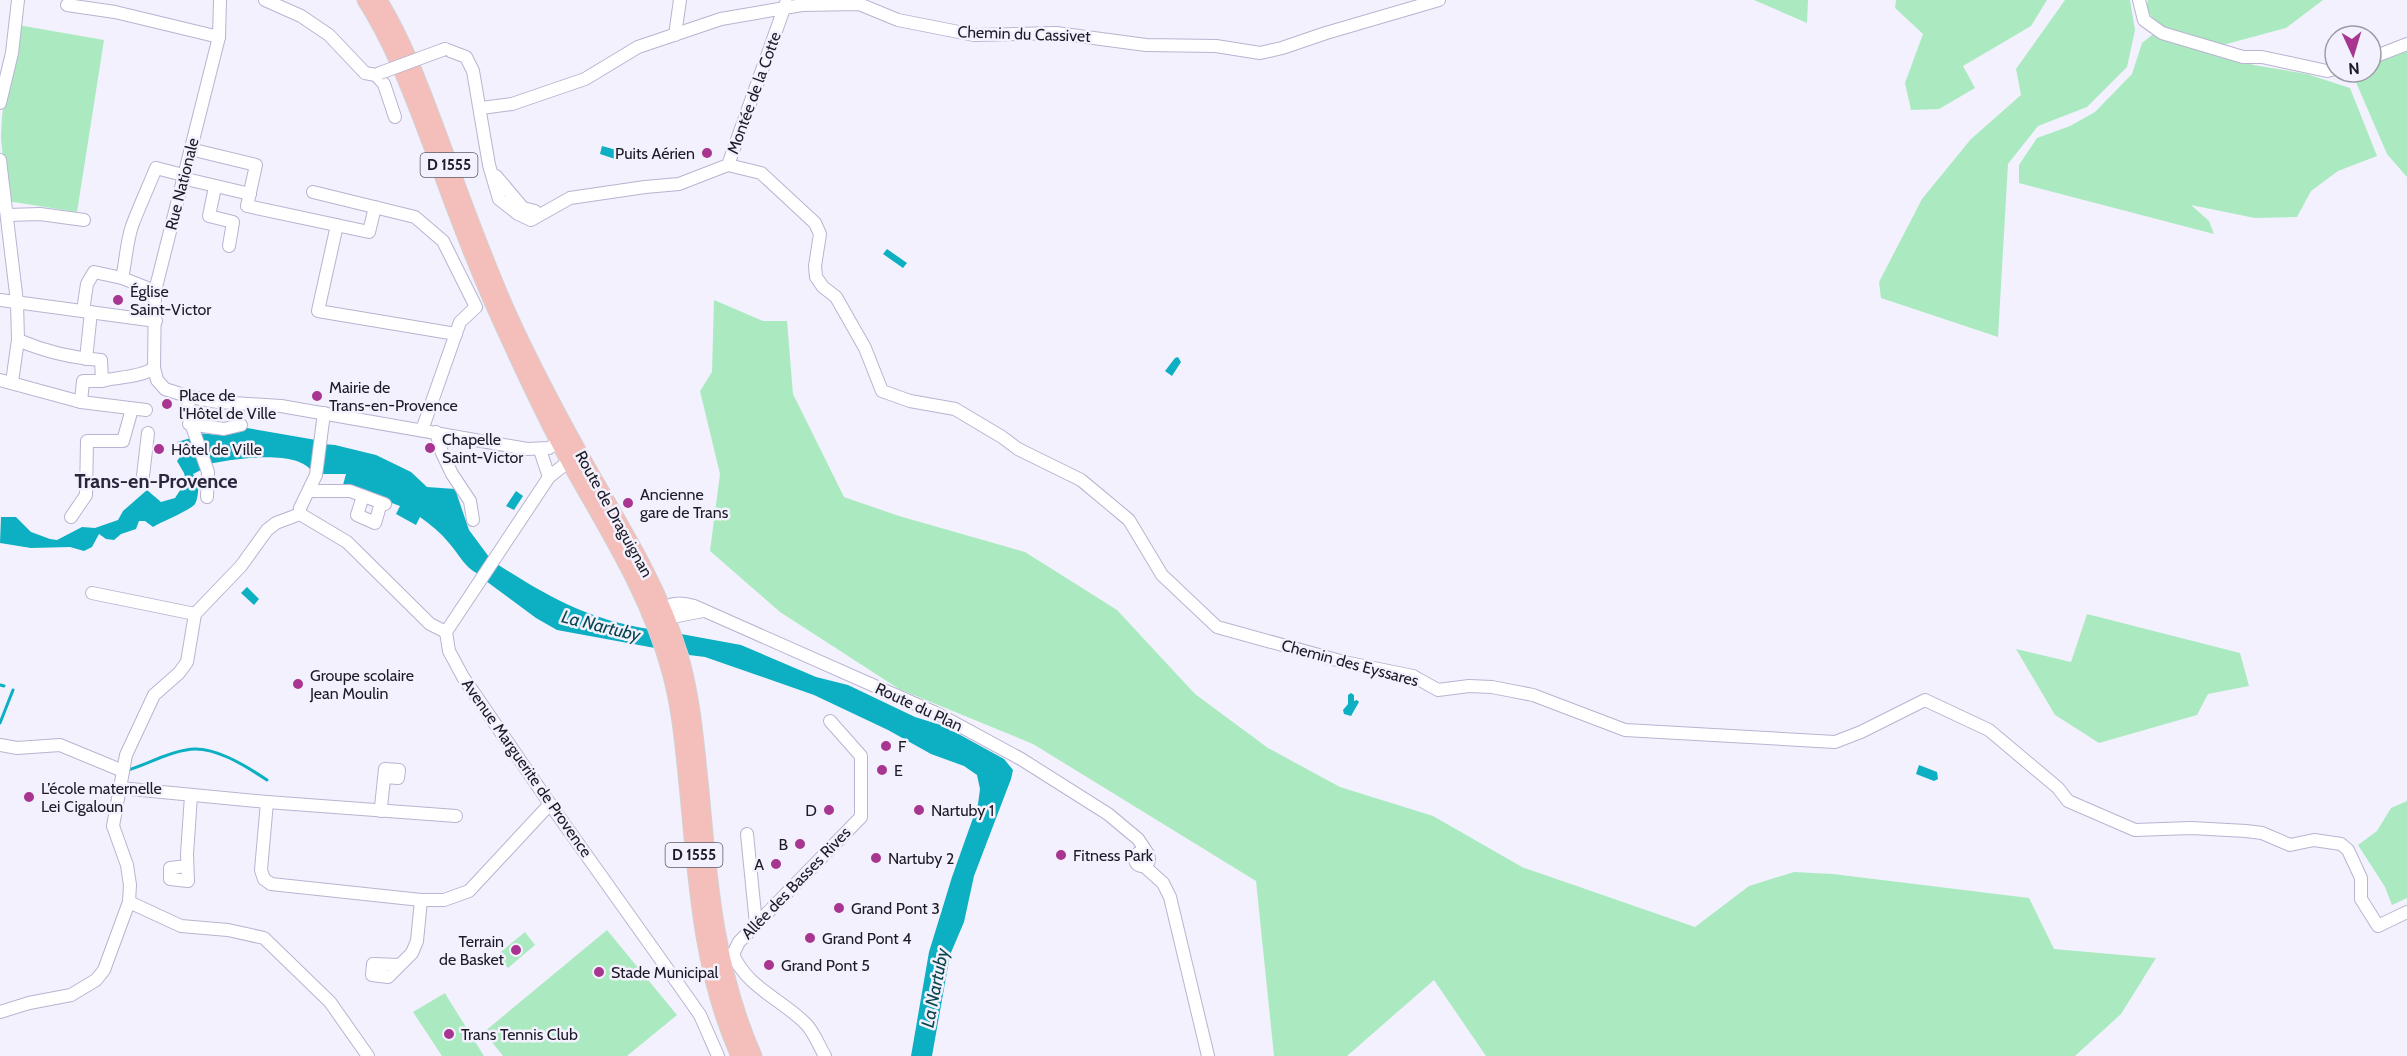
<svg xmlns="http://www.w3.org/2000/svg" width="2407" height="1056" font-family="Cabin,sans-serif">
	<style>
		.green { fill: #abeac1 }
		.water { fill: #0dafc2 }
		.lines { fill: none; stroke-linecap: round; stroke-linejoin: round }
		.stream { stroke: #0dafc2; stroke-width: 3 }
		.minor-casing { stroke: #b8b4d1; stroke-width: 14 }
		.major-casing { stroke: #d2d1d3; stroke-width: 17 }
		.minor { stroke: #fff; stroke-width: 12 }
		.major { stroke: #f4bfba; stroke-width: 15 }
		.minor-bridge-casing { stroke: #b8b4d1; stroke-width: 14; stroke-linecap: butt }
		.minor-bridge { stroke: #fff; stroke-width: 12 }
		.poi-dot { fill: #a8358f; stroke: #f3f1fd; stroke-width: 2 }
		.labels { text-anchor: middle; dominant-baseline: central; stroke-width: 5; stroke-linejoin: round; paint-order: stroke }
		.shield { fill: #f3f1fd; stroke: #5d5b66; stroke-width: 1.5 }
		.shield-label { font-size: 15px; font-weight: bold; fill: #1d1b25 }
		.street-label { font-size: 16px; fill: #1d1b25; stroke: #f3f1fd }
		.poi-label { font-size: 16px; fill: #1d1b25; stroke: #f3f1fd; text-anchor: start }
		.water-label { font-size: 18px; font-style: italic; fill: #09474e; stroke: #f3f1fd }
		.quarter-label { font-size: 20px; font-weight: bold; fill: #2a263c; stroke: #f3f1fd }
	</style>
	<rect width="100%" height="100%" fill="#f3f1fd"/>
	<g class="green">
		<polygon points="1754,0 1808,0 1807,23"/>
		<polygon points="1896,0 2047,0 2031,26 1963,66 1975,88 1939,109 1911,110 1905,83 1923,34 1895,8"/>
		<polygon points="2065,0 2130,0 2135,30 2127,67 2087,107 2038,126 2008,164 1998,337 1881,298 1879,282 1922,199 1971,139 2021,95 2016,69"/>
		<polygon points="2148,0 2323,0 2286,28 2219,46 2161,29 2146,9"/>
		<polygon points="18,25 104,40 77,212 7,201 1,138 2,116"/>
		<polygon points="2152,35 2254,65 2307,74 2350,88 2377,156 2338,171 2311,191 2297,217 2255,218 2191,205 2209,221 2214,234 2019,183 2019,165 2037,138 2070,126 2095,112 2132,74 2142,43"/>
		<polygon points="2407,51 2407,177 2387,154 2352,73 2371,72 2371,65"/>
		<polygon points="714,300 763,321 787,321 793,394 844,497 899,516 1025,552 1117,610 1195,694 1268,748 1340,787 1433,816 1522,867 1695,927 1749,886 1794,872 1833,874 2029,898 2054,949 2156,958 2121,1014 2075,1056 1486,1056 1434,980 1347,1056 1274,1056 1256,881 1033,744 899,689 780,612 710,551 720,474 700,391 712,372"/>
		<polygon points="2087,614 2240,653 2249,686 2208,694 2197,715 2099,743 2055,715 2016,649 2071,662"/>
		<polygon points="2407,801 2407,898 2392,905 2385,887 2358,845 2377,831 2391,808"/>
		<polygon points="607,930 677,1015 627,1056 503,1056 484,1032"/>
		<polygon points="525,932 535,945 508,968 497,955"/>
		<polygon points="445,993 446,995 484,1056 442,1056 413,1012"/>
	</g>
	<g class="water">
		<polygon points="602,146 620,151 621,156 618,160 600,154"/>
		<polygon points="887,249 907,263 903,268 883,254"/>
		<polygon points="1178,357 1181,362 1172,376 1165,371 1175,358"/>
		<path d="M241,427L316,440L313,473C299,448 233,459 209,464L196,433L220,435Z"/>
		<path d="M191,438L203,469L193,474L199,484C198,490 198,499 195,504C191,510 163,521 153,527L145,521H139L136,529L121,534L114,540L106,539L99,534L92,547L84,551L70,547L31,548L0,543L1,517H16L31,532L50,539L57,540L82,527L95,528L118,520L123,511L147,490L161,502L175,498L186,481L184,473L177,461L183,453L177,442Z"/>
		<path d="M323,444L335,445L376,455L411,472L427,487L455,489L469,530L489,557L478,574C464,567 459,554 449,543C441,533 431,525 420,517L416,525L396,514L400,506L343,485L346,474H318Z"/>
		<polygon points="516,491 523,496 514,510 506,506"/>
		<path d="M497,564C549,597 587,619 649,629L655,648L557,630L536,618L486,581Z"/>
		<polygon points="247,587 259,599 254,605 241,593"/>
		<polygon points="681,634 741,645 816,677 848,685 915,717 944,726 1004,759 1013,770 1011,779 974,876 964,922 950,955 932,1056 911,1056 929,952 952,877 978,804 980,789 977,775 964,766 931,754 888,730 814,695 705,657 689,655"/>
		<polygon points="1351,693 1354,695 1354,701 1357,700 1359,702 1351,716 1344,714 1343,710 1348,704 1348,695"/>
		<polygon points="1919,765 1937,772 1938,779 1934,781 1916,774"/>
	</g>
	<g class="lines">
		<g class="stream">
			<polyline points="0,685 4,686"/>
			<polyline points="0,723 13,690"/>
			<path d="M128,770C148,764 166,753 186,750C212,744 246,766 267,780"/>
		</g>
		<defs>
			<g id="minor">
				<polyline points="220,0 219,37 155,291 154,368 157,380 165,389 190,397 218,402 281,406 527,449 549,448 565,438"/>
				<polyline points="265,0 301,16 329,35 365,73 376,75 380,73"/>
				<polyline points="2139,0 2144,20 2162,33 2243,57 2262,57 2327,71 2335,69"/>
				<polyline points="67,5 115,12 219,37"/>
				<polyline points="675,35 680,0"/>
				<polyline points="445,49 466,57 473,71 489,165 499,199 518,214 531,220 570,198 645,187 679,184 728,165 786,3"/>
				<polyline points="2371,58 2407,44"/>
				<polyline points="376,75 384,84 395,117"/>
				<polyline points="0,103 12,53 18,0"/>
				<polyline points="481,108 512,104 585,79 638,47 721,19 802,5 859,4 898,20 974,35 1056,33 1146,45 1216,46 1260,53 1282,48 1326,33 1439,0"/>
				<polyline points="190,149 256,165 247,206 369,232 375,207"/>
				<polyline points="0,160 17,302 18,340 12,382"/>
				<polyline points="728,165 761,173 815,223 820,234 815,266 816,277 823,287 836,297 865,348 882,391 910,401 955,409 1002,437 1018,449 1081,480 1129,520 1162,575 1217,627 1344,662 1413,676 1438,690 1469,686 1492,687 1533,695 1625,730 1835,742 1861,732 1925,700 1989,730 2058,788 2068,801 2135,830 2191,828 2246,831 2262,833 2290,845 2314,840 2341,844 2348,850 2361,878 2361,899 2378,926 2407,912"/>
				<polyline points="496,176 523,208 535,211"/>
				<polyline points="182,178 250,194"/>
				<polyline points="215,187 209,216 233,222 229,246"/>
				<polyline points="313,192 415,217 443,241 476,307 460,322 422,430"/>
				<polyline points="7,215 40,214 84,220"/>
				<polyline points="337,225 318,311 456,334"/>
				<path d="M122,278C126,261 126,244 132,226C139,207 148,188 156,168L183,175"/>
				<polyline points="0,300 156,321"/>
				<polyline points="83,311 87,284 94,272 122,278 155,291"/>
				<path d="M18,340C46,352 72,358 101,360L102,381C118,377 142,377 154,368"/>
				<polyline points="86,359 91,312"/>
				<polyline points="0,380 81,402 146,410"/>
				<polyline points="190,397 187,412 208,472 207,497"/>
				<polyline points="81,402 83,381 102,381"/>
				<polyline points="189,424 224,429 241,425"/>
				<polyline points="436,432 442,453 452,474 470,501 473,520"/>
				<polyline points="540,450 549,477"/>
				<polyline points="568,459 564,465 549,477 446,632 449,651 463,677 550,804 686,995 700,1015 718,1056"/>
				<polyline points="143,476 148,433"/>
				<polyline points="309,491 350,491 385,504"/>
				<polyline points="363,496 357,515 375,523 381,503"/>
				<polyline points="300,514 347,542 430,624 446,632"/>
				<polyline points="300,514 300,508 316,475 324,413"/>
				<polyline points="71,517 86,495 87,441 123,441 132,409"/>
				<polyline points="92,593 195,614"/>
				<path d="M658,613C668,602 681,602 694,606L938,714L1021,759L1108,814L1138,839L1148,854"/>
				<polyline points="659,615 667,618 703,611"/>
				<polyline points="0,745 17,748 60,745 123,771"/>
				<polyline points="120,788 267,802 261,870 264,879 271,884 421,900 444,900 469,891 550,804"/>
				<polyline points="267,802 456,816"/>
				<polyline points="381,811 381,807 385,769 399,770 398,778 384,777"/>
				<polyline points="747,834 756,924"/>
				<circle cx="1142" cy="859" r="7"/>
				<polyline points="187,866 170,868 170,879 188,881 187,854 191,796"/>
				<polyline points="1144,866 1163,883 1170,897 1208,1056"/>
				<polyline points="129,902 181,926 228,930 264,938 330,1002 368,1056"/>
				<polyline points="399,965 373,964 372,975 388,977 412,953 417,941 421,900"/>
				<polyline points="0,1012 29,1003 71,995 96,980 104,970 129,902 130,885 127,865 113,826 126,755 154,695 179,673 187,662 195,614 241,566 267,530 276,523 300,514"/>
				<path d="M825,1056C819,1046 814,1032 806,1024C783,1000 746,987 733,954L739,942L861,817V756L830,721"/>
			</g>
			<g id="major">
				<path d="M365,0C395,47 413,98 433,150C454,209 476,267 502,324C524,372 546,421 572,467C609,533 650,597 670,672C680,708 683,746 687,784C696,876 700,970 739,1056"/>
				<path d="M379,0C404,41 420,85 437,130C460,192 482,255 509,315C534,370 563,424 593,477C626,534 661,591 680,655C693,699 696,745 701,790C709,881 716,971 754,1056"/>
			</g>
		</defs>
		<use href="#minor" class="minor-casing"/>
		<use href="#major" class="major-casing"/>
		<use href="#minor" class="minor"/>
		<use href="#major" class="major"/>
		<defs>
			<polyline id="minor-bridge" points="380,73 445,49"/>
		</defs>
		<use href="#minor-bridge" class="minor-bridge-casing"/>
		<use href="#minor-bridge" class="minor-bridge"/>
	</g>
	<g class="poi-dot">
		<circle cx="707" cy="153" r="6"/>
		<circle cx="118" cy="300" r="6"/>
		<circle cx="317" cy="396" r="6"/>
		<circle cx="167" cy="404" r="6"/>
		<circle cx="430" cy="448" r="6"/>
		<circle cx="159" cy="449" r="6"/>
		<circle cx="628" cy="503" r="6"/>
		<circle cx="298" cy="684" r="6"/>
		<circle cx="886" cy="746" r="6"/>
		<circle cx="882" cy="770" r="6"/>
		<circle cx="29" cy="797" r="6"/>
		<circle cx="829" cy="810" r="6"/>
		<circle cx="919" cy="810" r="6"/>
		<circle cx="800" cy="844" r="6"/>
		<circle cx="1061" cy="855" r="6"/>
		<circle cx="876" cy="858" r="6"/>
		<circle cx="776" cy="864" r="6"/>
		<circle cx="839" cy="908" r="6"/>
		<circle cx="810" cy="938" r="6"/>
		<circle cx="516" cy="950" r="6"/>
		<circle cx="769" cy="965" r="6"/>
		<circle cx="599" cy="972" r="6"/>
		<circle cx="449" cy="1034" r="6"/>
	</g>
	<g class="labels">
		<g class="shield">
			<rect x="420.5" y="153" width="57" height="24" rx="4.5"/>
			<rect x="665.5" y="843" width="57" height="24" rx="4.5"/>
		</g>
		<g class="shield-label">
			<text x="449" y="165">D 1555</text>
			<text x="694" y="855">D 1555</text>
		</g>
		<g class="street-label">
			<text transform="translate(1024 34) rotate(2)">Chemin du Cassivet</text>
			<text transform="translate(754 93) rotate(-70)">Montée de la Cotte</text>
			<text transform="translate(182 184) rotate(-76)">Rue Nationale</text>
			<text transform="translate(614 514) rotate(61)">Route de Draguignan</text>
			<text transform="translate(1350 663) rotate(15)">Chemin des Eyssares</text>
			<text transform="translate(919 707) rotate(25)">Route du Plan</text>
			<text transform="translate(527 768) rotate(55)">Avenue Marguerite de Provence</text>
			<text transform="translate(796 883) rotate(-46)">Allée des Basses Rives</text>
		</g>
		<g class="poi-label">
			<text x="695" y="153" text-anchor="end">Puits Aérien</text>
			<text x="130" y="291">Église<tspan x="130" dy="18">Saint-Victor</tspan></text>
			<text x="329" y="387">Mairie de<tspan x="329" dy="18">Trans-en-Provence</tspan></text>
			<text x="179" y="395">Place de<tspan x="179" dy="18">l'Hôtel de Ville</tspan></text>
			<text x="442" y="439">Chapelle<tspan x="442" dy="18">Saint-Victor</tspan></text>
			<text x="171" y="449">Hôtel de Ville</text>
			<text x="640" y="494">Ancienne<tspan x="640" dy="18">gare de Trans</tspan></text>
			<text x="310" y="675">Groupe scolaire<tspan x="310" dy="18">Jean Moulin</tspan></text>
			<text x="898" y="746">F</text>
			<text x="894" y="770">E</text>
			<text x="41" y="788">L’école maternelle<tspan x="41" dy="18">Lei Cigaloun</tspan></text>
			<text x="817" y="810" text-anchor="end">D</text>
			<text x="931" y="810">Nartuby 1</text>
			<text x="788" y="844" text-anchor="end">B</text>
			<text x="1073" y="855">Fitness Park</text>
			<text x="888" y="858">Nartuby 2</text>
			<text x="764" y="864" text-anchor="end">A</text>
			<text x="851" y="908">Grand Pont 3</text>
			<text x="822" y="938">Grand Pont 4</text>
			<text x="504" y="941" text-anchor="end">Terrain<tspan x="504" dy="18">de Basket</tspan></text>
			<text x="781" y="965">Grand Pont 5</text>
			<text x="611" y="972">Stade Municipal</text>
			<text x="461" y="1034">Trans Tennis Club</text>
		</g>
		<g class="water-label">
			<text transform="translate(601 626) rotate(14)">La Nartuby</text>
			<text transform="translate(935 988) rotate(-79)">La Nartuby</text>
		</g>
		<g class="quarter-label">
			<text x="156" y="481">Trans-en-Provence</text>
		</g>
	</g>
	<g transform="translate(2353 54) rotate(176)"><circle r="28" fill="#f3f1fd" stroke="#9d9ba7" stroke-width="1.5"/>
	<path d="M0-4.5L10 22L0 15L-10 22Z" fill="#a8358f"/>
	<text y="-9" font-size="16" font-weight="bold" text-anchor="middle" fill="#1d1b25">N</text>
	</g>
</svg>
